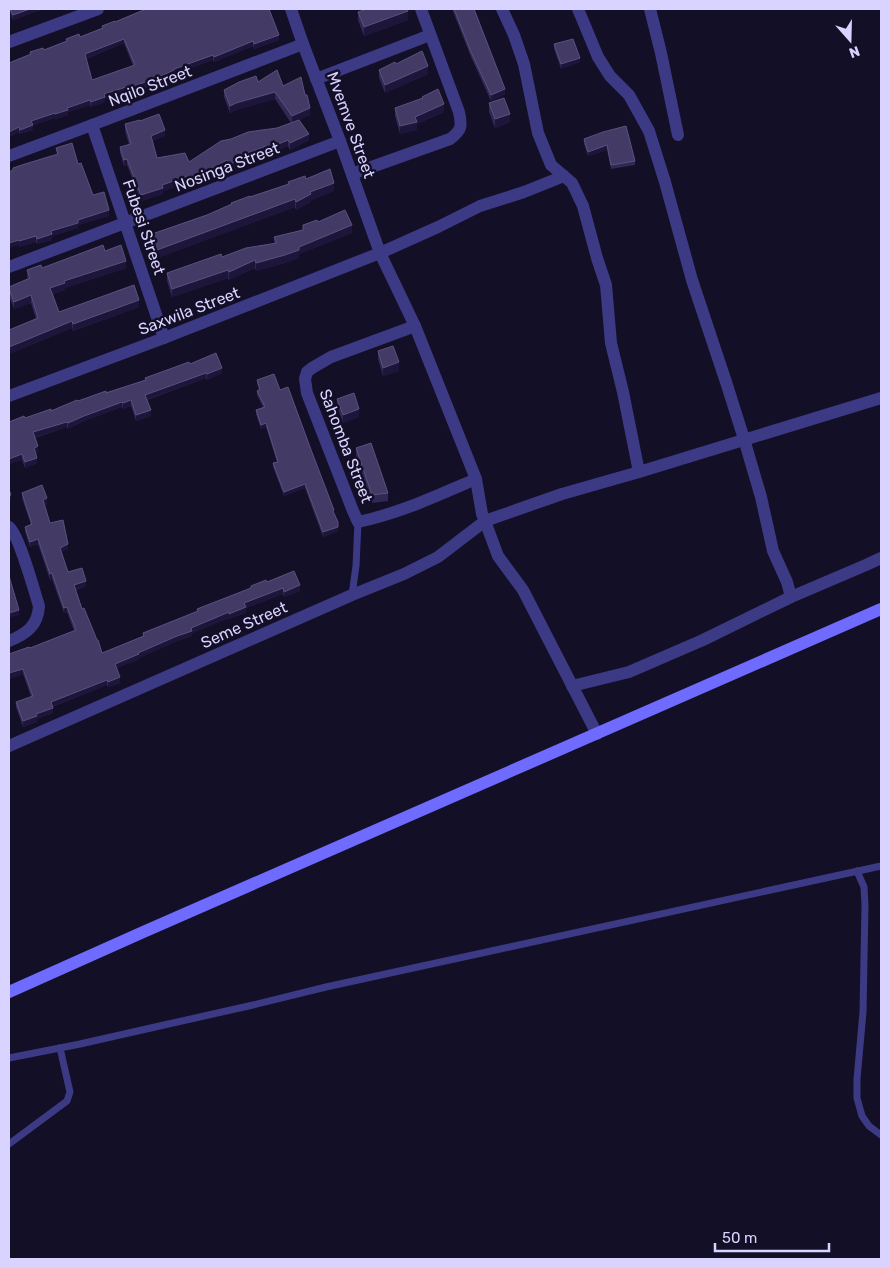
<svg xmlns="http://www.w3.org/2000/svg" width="890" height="1268" font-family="Rubik,sans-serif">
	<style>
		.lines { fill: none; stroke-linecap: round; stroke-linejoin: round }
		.lane { stroke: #3d3a85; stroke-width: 7 }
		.street { stroke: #3d3a85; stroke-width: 12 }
		.secondary { stroke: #6f6bff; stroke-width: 12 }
		.wall { fill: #312854; fill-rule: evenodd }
		.shaded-wall { fill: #1d163a }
		.building { fill: #433a66; stroke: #5a527e; fill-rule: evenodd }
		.labels { text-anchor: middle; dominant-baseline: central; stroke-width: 5; stroke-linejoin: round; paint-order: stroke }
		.street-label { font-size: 16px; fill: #d9d4ff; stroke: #130f26 }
	</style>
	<rect width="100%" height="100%" fill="#130f26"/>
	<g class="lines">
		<g class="lane">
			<polyline points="352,595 356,566 358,522"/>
			<polyline points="857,871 864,887 865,905 863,1012 857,1079 857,1098 862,1116 869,1126 881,1135"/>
			<polyline points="9,1058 80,1044 164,1025 253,1005 326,987 881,866"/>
			<polyline points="9,1144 67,1101 70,1092 60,1048"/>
		</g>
		<g class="street">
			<polyline points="502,9 514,35 524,64 538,133 551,165 572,183 583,206 597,258 606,285 611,343 623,392 639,472"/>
			<polyline points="578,9 598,57 610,76 629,95 649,131 665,182 692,280 727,385 744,439 761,497 773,551 787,582 791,597"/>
			<polyline points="650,9 661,53 678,135"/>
			<polyline points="9,42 98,9"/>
			<polyline points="316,79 430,35"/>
			<polyline points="92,125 164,338"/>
			<polyline points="9,156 92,125 303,44"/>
			<path d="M352,174L450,139C462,130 462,126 459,112L421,9"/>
			<polyline points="9,267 340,141"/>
			<path d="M415,326L331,357L312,368L307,372L305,379L307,393L353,511L358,522C401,513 436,496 476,479"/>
			<polyline points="9,396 164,338 380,253 438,227 480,206 524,192 564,176"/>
			<path d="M9,527C19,535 34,590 39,606C38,626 26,634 9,641"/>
			<polyline points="572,686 629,672 703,640 791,597 866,565 881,558"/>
			<polyline points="597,734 523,590 498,556 485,521 562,494 639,472 881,398"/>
			<polyline points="9,746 352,595 404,574 438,557 485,521 482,514 476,479 415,326 380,253 340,141 303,44 291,9"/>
		</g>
		<polyline class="secondary" points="9,992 141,933 881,609"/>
	</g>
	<g class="wall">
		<polygon points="9,9 43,9 13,20"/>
		<polygon points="452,9 474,9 505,94 491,101 471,57"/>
		<polygon points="358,12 408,20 364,36 358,20"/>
		<path d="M115,22L279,40L254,49L253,46L214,62L213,60L174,74V75L146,88L145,87L127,94L126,92L105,99V102L91,107L90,105L68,112V115L55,119V118L33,125V130L20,134L19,132L9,137V63L30,55V52L44,50L66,41V39L80,37L102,28V26ZM124,43L133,66L92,80L86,59Z"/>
		<polygon points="554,44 580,62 561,69 554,49"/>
		<polygon points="379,70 428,74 385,93 379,78"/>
		<polygon points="258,82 283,86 310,115 298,120 309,140 290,150 288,146 267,155 266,152 239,163 239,167 229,171 227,166 202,179 202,181 190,186 188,182 163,191 163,194 141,201 127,165 124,166 120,153 120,147 129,145 125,131 125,124 140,121 165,136 152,141 157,158 189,162 231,139 277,128 291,123 275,99 236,110 230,113 224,97 224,90"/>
		<polygon points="422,97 444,112 417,124 417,130 400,134 395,116 395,108 422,98"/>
		<polygon points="489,103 510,122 495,128 489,112"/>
		<polygon points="626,126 635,161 635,165 611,169 607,150 588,156 584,144 584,139"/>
		<polygon points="56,148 78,164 93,195 109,216 78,225 78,228 52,236 52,240 37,244 36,242 19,247 13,168 57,155"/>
		<polygon points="306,179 334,191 311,200 311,202 296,210 295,207 157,258 152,242 152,234 207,215 231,204 231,203 288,184 288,182"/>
		<polygon points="318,222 352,233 299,254 299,258 285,263 256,271 255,268 229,280 228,278 172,297 167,281 167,273 222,257 274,243 274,237 303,230"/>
		<polygon points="105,251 126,268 65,288 65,290 53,294 59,312 139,307 73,331 72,328 9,354 9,330 36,319 31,303 14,309 9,296 9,287 28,279 27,277 27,270 42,268"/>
		<polygon points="378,351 399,371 383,376 378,359"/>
		<polygon points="190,364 222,373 207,380 206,378 147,400 151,416 136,421 131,406 123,409 122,407 84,421 68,429 67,427 35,438 38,452 36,453 37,463 25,468 22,460 9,464 25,418 51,411 78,401 145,380 145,378"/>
		<polygon points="257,380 280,390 334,514 338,531 323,537 305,488 284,496 273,467 273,463 277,462 266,427 261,429 256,414 256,410 263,407 257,395 257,391 259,390 257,384"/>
		<polygon points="337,399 359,417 343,423 337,407"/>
		<polygon points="356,448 388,493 388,501 372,503 356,456"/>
		<polygon points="22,493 47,504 44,505 50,523 68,549 61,552 68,572 86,586 76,590 82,609 102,653 143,636 143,633 197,612 197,609 251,588 251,586 267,582 300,591 284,597 283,594 246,608 246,613 229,619 229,618 192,633 192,636 177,641 139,658 139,659 117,668 120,683 108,687 107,685 52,707 53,713 37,719 37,722 23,727 16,707 16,702 31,697 23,674 9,679 9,654 30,648 74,631 67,612 64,613 52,579 50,580 38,544 30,547 25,532 25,527 31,525 22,498"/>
	</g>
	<g class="shaded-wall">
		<polygon points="30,9 43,9 13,20 13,15"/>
		<polygon points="408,11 408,20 364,36 364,27"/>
		<polygon points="279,35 279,40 254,49 254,44"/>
		<polygon points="124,39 124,43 85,59 85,54"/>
		<polygon points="253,41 253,46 214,62 214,57"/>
		<polygon points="213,55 213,60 174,74 174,75 146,88 146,83 174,69"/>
		<polygon points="580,58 580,62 561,69 561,64"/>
		<polygon points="428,66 428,74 385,93 385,85"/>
		<polygon points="145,82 145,87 127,94 127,89"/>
		<polygon points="126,87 126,92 105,99 105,102 91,107 91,102 104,94"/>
		<polygon points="505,89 505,94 491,101 491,95"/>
		<polygon points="275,92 275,99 236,110 230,113 230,106 236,103"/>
		<polygon points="90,100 90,105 68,112 68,115 55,119 55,114 67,108"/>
		<polygon points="444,104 444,112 417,124 417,130 400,134 400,126 415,117"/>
		<polygon points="310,108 310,115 292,124 292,116"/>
		<polygon points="55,113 55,118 33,125 33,130 20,134 20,130 31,121"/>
		<polygon points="510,114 510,122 495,128 495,119"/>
		<polygon points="19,127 19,132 9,137 9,132"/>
		<polygon points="165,130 165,136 151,142 151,136"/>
		<polygon points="309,134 309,140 290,150 290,143"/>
		<polygon points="288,140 288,146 267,155 267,149"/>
		<polygon points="607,145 607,150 588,156 588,152"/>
		<polygon points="266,146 266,152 239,163 239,167 229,171 229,164 238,157"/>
		<polygon points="127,159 127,165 124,166 124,160"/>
		<polygon points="227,160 227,166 202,179 202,181 190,186 190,179"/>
		<polygon points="188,176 188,182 163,191 163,194 141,201 141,195 162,185"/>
		<polygon points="334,183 334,191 311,200 311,202 296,210 296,202 310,192"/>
		<polygon points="295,199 295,207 157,258 157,250"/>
		<polygon points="109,210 109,216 78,225 78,228 52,236 52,240 37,244 37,239 51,231 78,220"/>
		<polygon points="352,225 352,233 299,254 299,258 285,263 256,271 256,263"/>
		<polygon points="36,236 36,242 19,247 19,241"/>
		<polygon points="19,240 19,245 9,248 9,243"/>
		<polygon points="255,260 255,268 229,280 229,272"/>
		<polygon points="126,261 126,268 65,288 65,290 50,295 50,288 64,281"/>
		<polygon points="228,270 228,278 172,297 172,289"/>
		<polygon points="31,295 31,303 14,309 14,302"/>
		<polygon points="139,300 139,307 73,331 73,324"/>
		<polygon points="72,321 72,328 9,354 9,347"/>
		<polygon points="399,362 399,371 383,376 383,368"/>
		<polygon points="222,368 222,373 207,380 207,374"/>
		<polygon points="206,373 206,378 145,400 145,395"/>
		<polygon points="131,400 131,406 123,409 123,403"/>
		<polygon points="122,402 122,407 84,421 68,429 68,423 84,416"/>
		<polygon points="359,409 359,417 343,423 343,415"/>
		<polygon points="151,410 151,416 136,421 136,415"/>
		<polygon points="67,422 67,427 33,438 33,432"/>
		<polygon points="266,423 266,427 261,429 261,425"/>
		<polygon points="38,446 38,452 34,454 34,448"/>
		<polygon points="22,454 22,460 9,464 9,459"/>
		<polygon points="37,458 37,463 25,468 25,462"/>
		<polygon points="305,484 305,488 284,496 284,492"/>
		<polygon points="11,495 11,501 9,502 9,496"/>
		<polygon points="47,498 47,504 43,506 43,500"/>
		<polygon points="338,527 338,531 323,537 323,532"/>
		<polygon points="38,539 38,544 30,547 30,542"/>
		<polygon points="68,544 68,549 60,553 60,548"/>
		<polygon points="52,573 52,579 50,580 50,574"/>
		<polygon points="86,581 86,586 74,590 74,585"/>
		<polygon points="300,585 300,591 284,597 284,592"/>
		<polygon points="283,588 283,594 246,608 246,613 229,619 229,614 244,603"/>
		<polygon points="67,607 67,612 64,613 64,608"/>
		<polygon points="19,610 19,615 9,618 9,613"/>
		<polygon points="229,612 229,618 192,633 192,636 177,641 139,658 139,659 115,669 115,664 191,628"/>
		<polygon points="23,669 23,674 9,679 9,673"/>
		<polygon points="120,677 120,683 108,687 108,682"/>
		<polygon points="107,680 107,685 51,707 51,702"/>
		<polygon points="53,708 53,713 37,719 37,722 23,727 23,721 36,714"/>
	</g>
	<g class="building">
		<polygon points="10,9 30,9 13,15"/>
		<path d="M146,9H269L279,35L254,44L253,41L214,57L213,55L174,69V70L146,83L145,82L127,89L126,87L104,94L105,97L91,102L90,100L67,108L68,110L55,114V113L31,121L33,125L20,130L19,127L9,132V63L31,54L30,52L43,48L44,50L67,41L66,39L79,34L80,37L103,28L102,26L115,21V22ZM124,39L135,65L92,80L85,54Z"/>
		<polygon points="367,9 407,9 408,11 364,27 358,12"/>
		<polygon points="454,9 474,9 505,89 491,95 471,52"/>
		<polygon points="573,39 580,58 561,64 554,44"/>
		<polygon points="422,51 428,66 385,85 379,70 395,62 396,64"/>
		<polygon points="277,70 283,86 301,77 305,95 307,95 310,108 292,116 275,92 236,103 230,106 224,90 239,82 256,76 258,82"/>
		<polygon points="438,89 444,104 415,117 417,122 400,126 395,108 423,98 422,97"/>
		<polygon points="504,98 510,114 495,119 489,103"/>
		<polygon points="159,114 165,130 151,136 157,158 185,153 189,162 221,141 231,139 248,132 277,128 299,120 309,134 290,143 288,140 267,149 266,146 238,157 239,161 229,164 227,160 202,173 202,175 190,179 188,176 162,185 163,188 141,195 127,159 124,160 120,147 131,144 125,124 140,120 140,121"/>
		<polygon points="626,126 635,161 611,165 607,145 588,152 584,139 603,132"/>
		<polygon points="72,143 78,164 81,163 93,195 104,192 109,210 78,220 78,223 51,231 52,234 37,239 36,236 19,241 19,240 9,243 9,172 13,170 13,168 25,164 58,154 56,148"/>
		<polygon points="330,169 334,183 310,192 311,194 296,202 295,199 157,250 152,234 207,215 232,204 231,203 250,196 250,197 289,184 288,182 305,176 306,179"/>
		<polygon points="345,210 352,225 299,247 299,250 285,255 256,263 255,260 229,272 228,270 172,289 167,273 221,254 222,257 246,248 277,243 274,237 303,230 303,225 317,220 318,222"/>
		<polygon points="103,245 105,251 121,245 126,261 64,281 65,283 50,288 59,312 134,285 139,300 73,324 72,321 9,347 9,330 38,318 31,295 14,302 9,289 9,287 30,278 27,270 41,265 42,268"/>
		<polygon points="393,346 399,362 383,368 378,351"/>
		<polygon points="216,353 222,368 207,374 206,373 145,395 151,410 136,415 131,400 123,403 122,402 84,416 68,423 67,422 33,432 38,446 34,448 37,458 25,462 22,454 9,459 9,422 24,416 25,418 51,409 51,411 77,400 78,401 106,391 106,393 146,380 145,378 189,362 190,364"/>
		<polygon points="274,374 280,390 288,387 310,447 334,510 333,511 338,522 338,527 323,532 305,484 284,492 273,463 278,462 266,423 261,425 256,410 265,407 257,391 260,389 257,380"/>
		<polygon points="354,393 359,409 343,415 337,399"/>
		<polygon points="371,443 388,493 372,495 356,448"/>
		<polygon points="42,485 47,498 43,500 50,523 63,520 68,544 60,548 68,572 82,568 86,581 74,585 82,609 84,608 97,640 98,640 102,653 144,636 143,633 198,611 197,609 251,588 251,586 266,580 267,582 294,571 300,585 284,592 283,588 244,603 246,607 229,614 229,612 191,628 192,631 177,636 138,653 139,654 115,664 120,677 108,682 107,680 51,702 53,708 36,714 37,716 23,721 16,702 33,696 23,669 9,673 9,654 29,647 30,648 76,630 67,607 64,608 52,573 50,574 38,539 30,542 25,527 32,524 22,493"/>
		<polygon points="9,489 11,495 9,496"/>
		<polygon points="9,576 19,610 9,613"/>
	</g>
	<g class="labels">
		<g class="street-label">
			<text transform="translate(150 86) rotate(-21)">Nqilo Street</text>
			<text transform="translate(351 125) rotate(70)">Mvemve Street</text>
			<text transform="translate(227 167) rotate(-21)">Nosinga Street</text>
			<text transform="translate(144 227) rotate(71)">Fubesi Street</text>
			<text transform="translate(189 311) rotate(-21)">Saxwila Street</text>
			<text transform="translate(346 446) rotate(69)">Sahomba Street</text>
			<text transform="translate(244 625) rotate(-24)">Seme Street</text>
		</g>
	</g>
	<rect width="890" height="1268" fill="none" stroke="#d9d4ff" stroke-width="20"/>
	<g transform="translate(850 40) rotate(160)" stroke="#130f26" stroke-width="4" paint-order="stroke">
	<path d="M0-4L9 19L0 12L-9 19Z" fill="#d9d4ff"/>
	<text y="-8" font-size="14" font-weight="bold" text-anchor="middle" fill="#d9d4ff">N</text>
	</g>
	<path d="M715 1243v8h114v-8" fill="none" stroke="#d9d4ff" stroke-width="2.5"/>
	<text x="722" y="1243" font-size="15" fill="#d9d4ff" stroke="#130f26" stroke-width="4" paint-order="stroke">50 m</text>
</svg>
